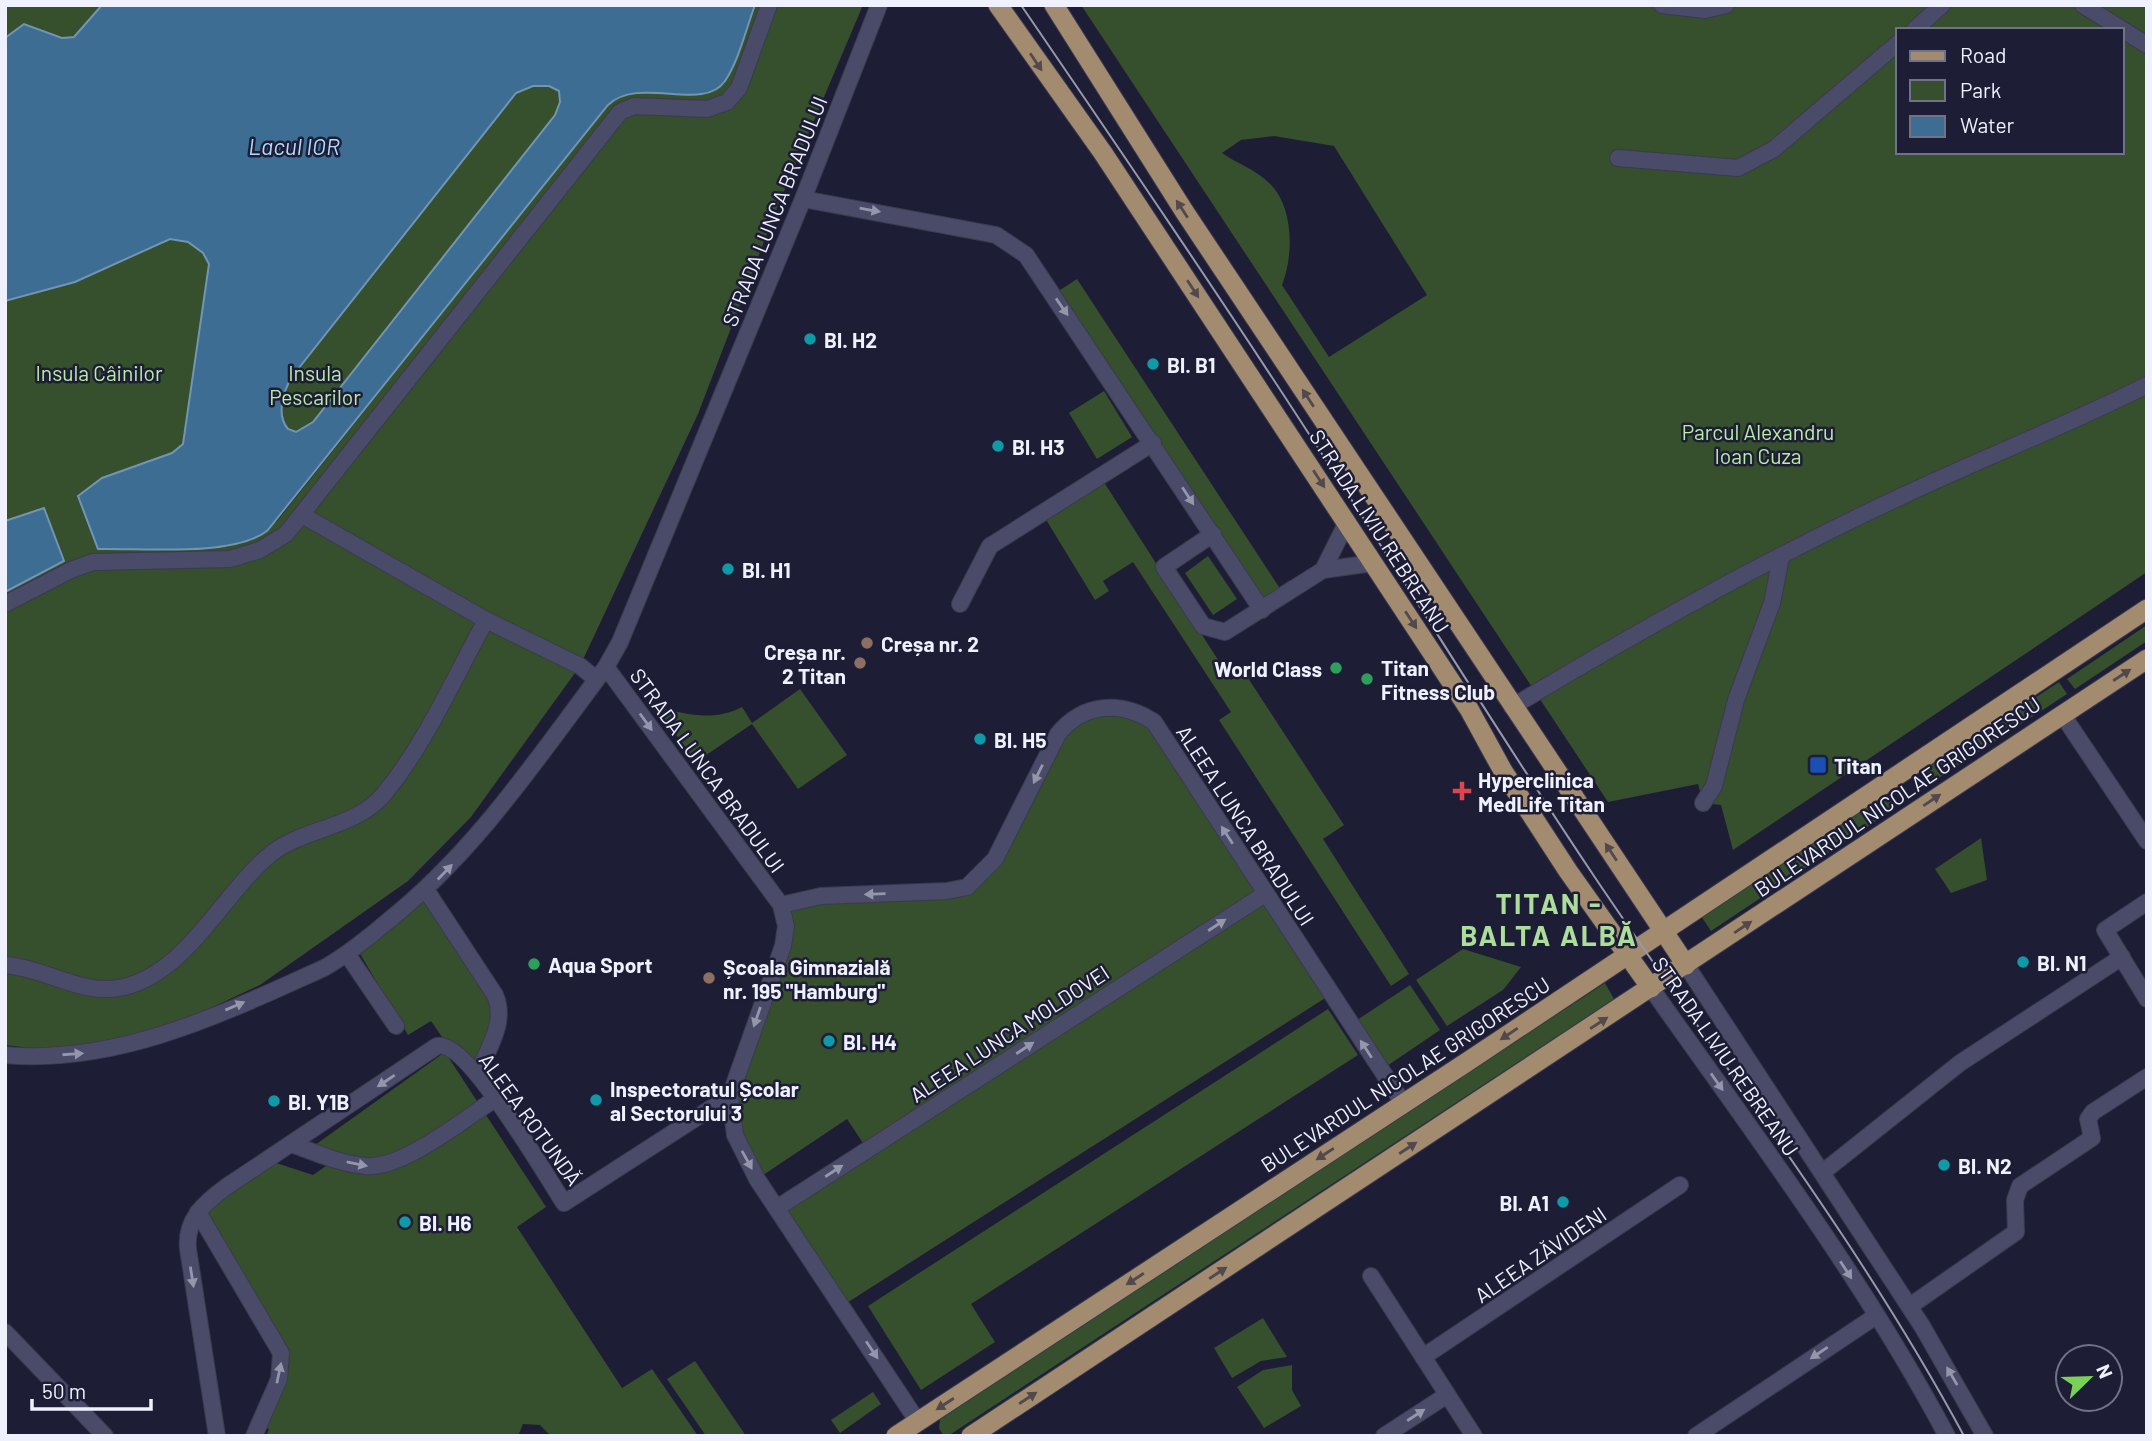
<svg xmlns="http://www.w3.org/2000/svg" width="2152" height="1441" font-family="Barlow,sans-serif">
	<style>
		.green { fill: #364f2c; fill-rule: evenodd }
		.water { fill: #3d6d93; stroke: #7295b3; stroke-width: 2; fill-rule: evenodd }
		.lines { fill: none; stroke-linecap: round; stroke-linejoin: round }
		.minor-casing { stroke: #3b3a4f; stroke-width: 18 }
		.major-casing { stroke: #3b3a4f; stroke-width: 21 }
		.minor { stroke: #4a4b68; stroke-width: 16 }
		.major { stroke: #a28b6f; stroke-width: 19 }
		.tram { stroke: #9798ab; stroke-width: 2 }
		.oneway { fill: #52494d }
		.oneway2 { fill: #9496ac }
		.culture-dot { fill: #0f9aa8; stroke: #1d1d36; stroke-width: 2.5 }
		.education-dot { fill: #8d6e63; stroke: #1d1d36; stroke-width: 2.5 }
		.leisure-dot { fill: #2e9e5b; stroke: #1d1d36; stroke-width: 2.5 }
		.transit-dot { fill: #1a4fb4; stroke: #1d1d36; stroke-width: 2.5 }
		.health-dot { fill: #e0444e; stroke: #1d1d36; stroke-width: 2.5 }
		.labels { text-anchor: middle; dominant-baseline: central; stroke-width: 5; stroke-linejoin: round; paint-order: stroke }
		.street-label { font-size: 21px; fill: #eff1ff; stroke: #1d1d36 }
		.poi-label { font-size: 21px; font-weight: bold; fill: #eff1ff; stroke: #1d1d36; text-anchor: start }
		.park-label { font-size: 21px; fill: #b9eda4; stroke: #1d1d36 }
		.water-label { font-size: 23px; font-style: italic; fill: #b0dafd; stroke: #1d1d36 }
		.district-label { font-size: 28px; font-weight: bold; letter-spacing: 2px; fill: #addd9d; stroke: #1d1d36 }
	</style>
	<rect width="100%" height="100%" fill="#1d1d36"/>
	<g class="green">
		<polygon points="5,5 102,5 79,34 68,39 24,24 5,38"/>
		<path d="M755,5H863L777,208L698,414L580,666L471,817L408,881L260,985L149,1037L47,1050L5,1045V592L64,561L44,508L5,521V301L75,282L170,239C187,237 207,251 209,268L183,444L172,453L94,486L78,496L218,547L252,540L277,521L608,105L624,94L733,64Z"/>
		<path d="M1081,5H2147V572L1733,850L1721,805L1703,803L1698,784L1608,802ZM1898,30H2122V152H1898ZM1274,136L1334,146L1427,295L1329,357L1282,285C1294,255 1294,205 1268,182C1255,169 1236,163 1222,153L1241,140Z"/>
		<path d="M533,86H549L559,91L560,102L555,115L313,422L296,432L288,429C276,415 283,393 291,378L516,93Z"/>
		<polygon points="1077,279 1279,587 1290,580 1293,584 1263,603 1057,292"/>
		<polygon points="1104,391 1132,437 1097,459 1069,413"/>
		<polygon points="1100,476 1231,680 1244,672 1344,825 1323,839 1409,974 1391,986 1219,720 1231,712 1133,562 1103,581 1109,591 1095,600 1042,513"/>
		<polygon points="1208,556 1237,599 1213,615 1185,573"/>
		<polygon points="2147,625 2147,641 2075,689 2067,679"/>
		<polygon points="2059,682 2067,694 1934,781 1927,781 1923,775 1926,769"/>
		<path d="M800,689L847,755L798,789L752,724L696,762L656,707C687,714 713,722 742,707L752,723Z"/>
		<polygon points="1139,712 1330,995 842,1306 777,1208 867,1149 847,1119 757,1179 730,1118 783,946 781,905 976,881 1077,715"/>
		<polygon points="1881,796 1889,797 1893,803 1891,811 1711,931 1701,916"/>
		<polygon points="1981,838 1987,880 1951,893 1935,869"/>
		<polygon points="426,890 498,1002 478,1073 449,1047 431,1021 408,1035 356,947"/>
		<polygon points="1463,949 1521,967 1503,990 1447,1026 1416,980"/>
		<polygon points="1605,983 1614,999 951,1434 943,1435 939,1428 940,1419"/>
		<polygon points="1410,985 1440,1030 1387,1066 1357,1020"/>
		<polygon points="1328,1009 1358,1055 971,1304 995,1342 921,1390 868,1306"/>
		<polygon points="445,1052 546,1207 517,1227 622,1388 652,1369 698,1436 551,1436 540,1425 523,1424 518,1436 266,1436 269,1429 259,1425 281,1370 204,1204 267,1160 313,1175 336,1159 308,1150"/>
		<polygon points="1263,1318 1287,1357 1261,1361 1232,1378 1214,1348"/>
		<polygon points="695,1361 746,1436 706,1436 667,1379"/>
		<polygon points="1292,1365 1292,1390 1301,1406 1264,1428 1237,1387 1263,1370"/>
		<polygon points="873,1392 881,1404 840,1433 831,1420"/>
	</g>
	<g class="water">
		<path d="M102,5H755C746,29 739,60 725,81C703,113 639,75 608,105L267,531C232,557 143,548 98,549L78,496L102,478L172,453L183,444L209,264L203,253L188,242L170,239L75,282L5,301V38L24,24L62,38L74,37ZM533,86H549L559,91L560,102L555,115L313,422L296,432L288,429C276,415 283,393 291,378L516,93Z"/>
		<polygon points="44,508 64,561 5,592 5,521"/>
	</g>
	<g class="lines">
		<defs>
			<g id="minor">
				<polyline points="1662,5 1705,10 1726,5"/>
				<polyline points="2083,5 2147,45"/>
				<polyline points="1914,30 1942,5"/>
				<polyline points="1618,158 1738,168 1774,149 1898,43"/>
				<polyline points="803,199 996,235 1026,255 1262,610"/>
				<polyline points="302,515 486,620 580,666 596,679"/>
				<polyline points="1213,534 1164,567 1203,626 1225,632 1323,570 1373,563"/>
				<polyline points="1323,570 1347,522"/>
				<polyline points="5,604 71,570 93,562 230,559 260,550 286,534 620,112 634,106 707,109 727,102 739,88 769,5"/>
				<polyline points="960,604 990,546 1153,443"/>
				<polyline points="606,667 781,905 786,926 783,946 730,1096 735,1135 757,1179 918,1422"/>
				<path d="M1512,707C1638,631 1767,559 1900,497C1982,458 2066,426 2147,385"/>
				<polyline points="2062,714 2147,841"/>
				<polyline points="1703,803 1714,786 1736,700 1772,603 1781,557"/>
				<path d="M426,890L495,995C507,1022 488,1048 478,1073"/>
				<polyline points="2147,902 2105,930 2147,999"/>
				<path d="M781,905L821,896L947,891L967,887L995,859L1058,734C1083,703 1121,700 1154,722L1403,1103"/>
				<polyline points="347,954 396,1026"/>
				<path d="M5,965C46,968 83,997 124,987C189,971 223,892 272,853C306,827 356,828 384,794C426,743 454,678 486,620"/>
				<polyline points="1686,965 1922,1326 1985,1436"/>
				<path d="M1651,988C1754,1134 1863,1278 1947,1436"/>
				<path d="M5,1055C118,1065 224,1013 324,968C347,955 368,938 388,921C477,850 538,757 606,667L620,642L803,199L879,5"/>
				<path d="M291,1144C315,1152 340,1164 365,1166C402,1170 464,1119 495,1099"/>
				<polyline points="1823,1172 1960,1063 2122,957"/>
				<polyline points="777,1208 1265,894"/>
				<polyline points="198,1212 281,1353 279,1379 254,1436"/>
				<polyline points="1371,1276 1474,1436"/>
				<polyline points="1910,1306 2016,1232 2015,1200 2020,1186 2092,1138 2088,1119 2093,1112 2147,1077"/>
				<polyline points="5,1332 105,1436"/>
				<polyline points="1423,1357 1680,1185"/>
				<path d="M217,1436L188,1249C185,1220 204,1203 226,1187L437,1046C467,1039 547,1177 564,1203L730,1096"/>
				<polyline points="1384,1436 1447,1395"/>
				<polyline points="1696,1436 1876,1316"/>
			</g>
			<g id="major">
				<polyline points="998,5 1103,153 1469,709 1503,771 1568,871 1651,988"/>
				<polyline points="1054,5 1184,211 1686,965"/>
				<polyline points="896,1436 1467,1062 2147,609"/>
				<polyline points="971,1436 2147,659"/>
			</g>
		</defs>
		<use href="#minor" class="minor-casing"/>
		<use href="#major" class="major-casing"/>
		<use href="#minor" class="minor"/>
		<use href="#major" class="major"/>
		<path class="tram" d="M1021,5C1118,147 1215,289 1309,434C1405,581 1496,730 1594,876C1718,1061 1858,1239 1964,1436"/>
	</g>
	<defs><path id="oneway-solid" d="M-6-.8H1V-3.2L6.5 0L1 3.2V.8H-6Z" transform="scale(1.75)"/></defs>
	<g class="oneway">
		<use href="#oneway-solid" transform="translate(1036 62) rotate(56)"/>
		<use href="#oneway-solid" transform="translate(1182 209) rotate(-123)"/>
		<use href="#oneway-solid" transform="translate(1193 289) rotate(57)"/>
		<use href="#oneway-solid" transform="translate(1308 398) rotate(-123)"/>
		<use href="#oneway-solid" transform="translate(1319 479) rotate(57)"/>
		<use href="#oneway-solid" transform="translate(1411 620) rotate(57)"/>
		<use href="#oneway-solid" transform="translate(2122 675) rotate(-33)"/>
		<use href="#oneway-solid" transform="translate(1932 800) rotate(-34)"/>
		<use href="#oneway-solid" transform="translate(1611 852) rotate(-123)"/>
		<use href="#oneway-solid" transform="translate(1743 927) rotate(-34)"/>
		<use href="#oneway-solid" transform="translate(1599 1023) rotate(-33)"/>
		<use href="#oneway-solid" transform="translate(1509 1034) rotate(146)"/>
		<use href="#oneway-solid" transform="translate(1408 1148) rotate(-33)"/>
		<use href="#oneway-solid" transform="translate(1325 1154) rotate(147)"/>
		<use href="#oneway-solid" transform="translate(1218 1273) rotate(-33)"/>
		<use href="#oneway-solid" transform="translate(1135 1279) rotate(147)"/>
		<use href="#oneway-solid" transform="translate(1028 1398) rotate(-33)"/>
		<use href="#oneway-solid" transform="translate(945 1404) rotate(147)"/>
	</g>
	<g class="oneway2">
		<use href="#oneway-solid" transform="translate(870 210) rotate(10)"/>
		<use href="#oneway-solid" transform="translate(1062 307) rotate(55)"/>
		<use href="#oneway-solid" transform="translate(1188 496) rotate(57)"/>
		<use href="#oneway-solid" transform="translate(646 722) rotate(54)"/>
		<use href="#oneway-solid" transform="translate(1038 774) rotate(116)"/>
		<use href="#oneway-solid" transform="translate(1227 835) rotate(-123)"/>
		<use href="#oneway-solid" transform="translate(445 872) rotate(-46)"/>
		<use href="#oneway-solid" transform="translate(875 894) rotate(178)"/>
		<use href="#oneway-solid" transform="translate(1217 925) rotate(-33)"/>
		<use href="#oneway-solid" transform="translate(235 1006) rotate(-23)"/>
		<use href="#oneway-solid" transform="translate(757 1017) rotate(109)"/>
		<use href="#oneway-solid" transform="translate(1025 1048) rotate(-33)"/>
		<use href="#oneway-solid" transform="translate(1366 1049) rotate(-123)"/>
		<use href="#oneway-solid" transform="translate(73 1054) rotate(-4)"/>
		<use href="#oneway-solid" transform="translate(386 1081) rotate(146)"/>
		<use href="#oneway-solid" transform="translate(1717 1082) rotate(55)"/>
		<use href="#oneway-solid" transform="translate(747 1160) rotate(61)"/>
		<use href="#oneway-solid" transform="translate(357 1164) rotate(11)"/>
		<use href="#oneway-solid" transform="translate(834 1171) rotate(-33)"/>
		<use href="#oneway-solid" transform="translate(1846 1270) rotate(57)"/>
		<use href="#oneway-solid" transform="translate(192 1277) rotate(81)"/>
		<use href="#oneway-solid" transform="translate(872 1350) rotate(56)"/>
		<use href="#oneway-solid" transform="translate(1819 1353) rotate(146)"/>
		<use href="#oneway-solid" transform="translate(279 1373) rotate(-78)"/>
		<use href="#oneway-solid" transform="translate(1952 1376) rotate(-120)"/>
		<use href="#oneway-solid" transform="translate(1416 1415) rotate(-33)"/>
	</g>
	<g class="culture-dot">
		<circle cx="810" cy="339" r="7"/>
		<circle cx="1153" cy="364" r="7"/>
		<circle cx="998" cy="446" r="7"/>
		<circle cx="728" cy="569" r="7"/>
		<circle cx="980" cy="739" r="7"/>
		<circle cx="2023" cy="962" r="7"/>
		<circle cx="829" cy="1041" r="7"/>
		<circle cx="596" cy="1100" r="7"/>
		<circle cx="274" cy="1101" r="7"/>
		<circle cx="1944" cy="1165" r="7"/>
		<circle cx="1563" cy="1202" r="7"/>
		<circle cx="405" cy="1222" r="7"/>
	</g>
	<g class="education-dot">
		<circle cx="867" cy="643" r="7"/>
		<circle cx="860" cy="663" r="7"/>
		<circle cx="709" cy="978" r="7"/>
	</g>
	<g class="leisure-dot">
		<circle cx="1336" cy="668" r="7"/>
		<circle cx="1367" cy="679" r="7"/>
		<circle cx="534" cy="964" r="7"/>
	</g>
	<rect class="transit-dot" x="1809" y="756" width="18" height="18" rx="3.5"/>
	<path class="health-dot" d="M1458.5 780.5h7v7h7v7h-7v7h-7v-7h-7v-7h7z"/>
	<g class="labels">
		<g class="street-label">
			<text transform="translate(774 211) rotate(-68)">STRADA LUNCA BRADULUI</text>
			<text transform="translate(1380 531) rotate(57)">STRADA LIVIU REBREANU</text>
			<text transform="translate(708 770) rotate(54)">STRADA LUNCA BRADULUI</text>
			<text transform="translate(1897 796) rotate(-34)">BULEVARDUL NICOLAE GRIGORESCU</text>
			<text transform="translate(1246 825) rotate(57)">ALEEA LUNCA BRADULUI</text>
			<text transform="translate(1009 1033) rotate(-33)">ALEEA LUNCA MOLDOVEI</text>
			<text transform="translate(1726 1056) rotate(55)">STRADA LIVIU REBREANU</text>
			<text transform="translate(1405 1074) rotate(-33)">BULEVARDUL NICOLAE GRIGORESCU</text>
			<text transform="translate(531 1119) rotate(54)">ALEEA ROTUNDĂ</text>
			<text transform="translate(1540 1254) rotate(-34)">ALEEA ZĂVIDENI</text>
		</g>
		<g class="poi-label">
			<text x="824" y="339">Bl. H2</text>
			<text x="1167" y="364">Bl. B1</text>
			<text x="1012" y="446">Bl. H3</text>
			<text x="742" y="569">Bl. H1</text>
			<text x="881" y="643">Creșa nr. 2</text>
			<text x="846" y="651" text-anchor="end">Creșa nr.<tspan x="846" dy="24">2 Titan</tspan></text>
			<text x="1381" y="667">Titan<tspan x="1381" dy="24">Fitness Club</tspan></text>
			<text x="1322" y="668" text-anchor="end">World Class</text>
			<text x="994" y="739">Bl. H5</text>
			<text x="1834" y="765">Titan</text>
			<text x="1478" y="779">Hyperclinica<tspan x="1478" dy="24">MedLife Titan</tspan></text>
			<text x="2037" y="962">Bl. N1</text>
			<text x="548" y="964">Aqua Sport</text>
			<text x="723" y="966">Școala Gimnazială<tspan x="723" dy="24">nr. 195 "Hamburg"</tspan></text>
			<text x="843" y="1041">Bl. H4</text>
			<text x="610" y="1088">Inspectoratul Școlar<tspan x="610" dy="24">al Sectorului 3</tspan></text>
			<text x="288" y="1101">Bl. Y1B</text>
			<text x="1958" y="1165">Bl. N2</text>
			<text x="1549" y="1202" text-anchor="end">Bl. A1</text>
			<text x="419" y="1222">Bl. H6</text>
		</g>
		<g class="park-label">
			<text x="99" y="372">Insula Câinilor</text>
			<text x="315" y="372">Insula<tspan x="315" dy="24">Pescarilor</tspan></text>
			<text x="1758" y="431">Parcul Alexandru<tspan x="1758" dy="24">Ioan Cuza</tspan></text>
		</g>
		<g class="water-label">
			<text x="294" y="146">Lacul IOR</text>
		</g>
		<g class="district-label">
			<text x="1549" y="903">TITAN -<tspan x="1549" dy="32">BALTA ALBĂ</tspan></text>
		</g>
	</g>
	<rect width="2152" height="1441" fill="none" stroke="#eff1ff" stroke-width="14"/>
	<rect x="1896" y="28" width="228" height="126" fill="#1d1d36" stroke="#717286" stroke-width="2"/>
	<rect x="1910" y="51" width="35" height="10" fill="#a28b6f" stroke="#717286" stroke-width="2"/>
	<text x="1960" y="63" font-size="21" fill="#eff1ff">Road</text>
	<rect x="1910" y="80" width="35" height="21" fill="#364f2c" stroke="#717286" stroke-width="2"/>
	<text x="1960" y="98" font-size="21" fill="#eff1ff">Park</text>
	<rect x="1910" y="116" width="35" height="21" fill="#3d6d93" stroke="#717286" stroke-width="2"/>
	<text x="1960" y="133" font-size="21" fill="#eff1ff">Water</text>
	<g transform="translate(2089 1378) rotate(67)"><circle r="33" fill="#1d1d36" stroke="#717286" stroke-width="2"/>
	<path d="M0-5L12 26L0 18L-12 26Z" fill="#79d158"/>
	<text y="-10" font-size="19" font-weight="bold" text-anchor="middle" fill="#eff1ff">N</text>
	</g>
	<path d="M32 1399v10h119v-10" fill="none" stroke="#eff1ff" stroke-width="3.5"/>
	<text x="42" y="1399" font-size="21" fill="#eff1ff" stroke="#1d1d36" stroke-width="5" paint-order="stroke">50 m</text>
</svg>
